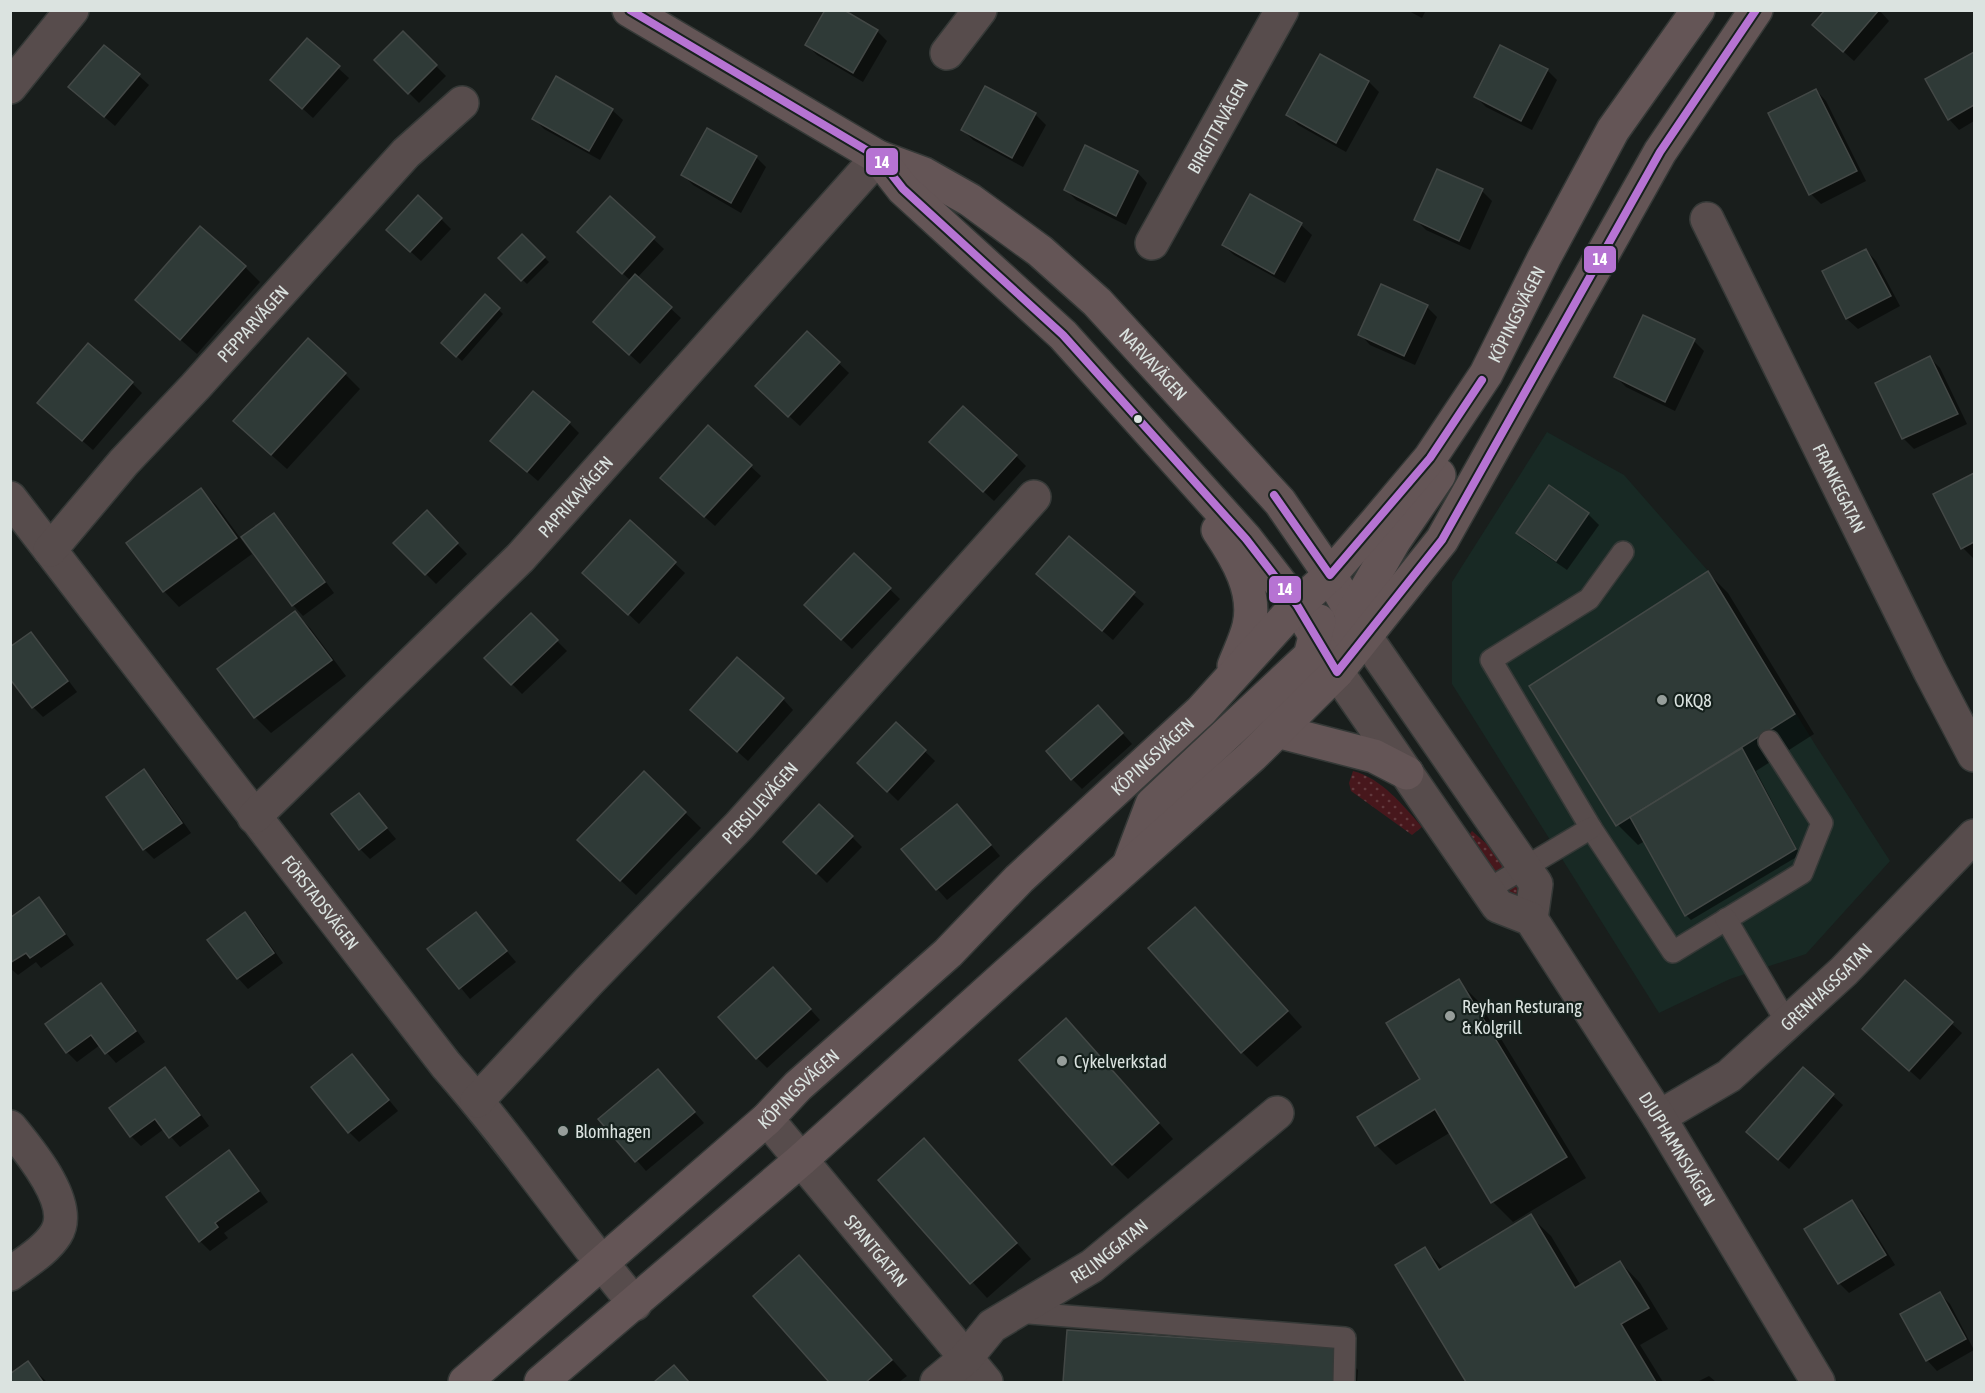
<svg xmlns="http://www.w3.org/2000/svg" width="1985" height="1393" font-family="'Asap Condensed',sans-serif">
	<style>
		.built { fill: #182924 }
		.grass { fill: url(#grass-dots) }
		.shadow { fill: #0007 }
		.building { fill: #2f3a37; stroke: #434846; stroke-width: 1.5 }
		.lines { fill: none; stroke-linecap: round; stroke-linejoin: round }
		.service-casing { stroke: #353937; stroke-width: 24 }
		.minor-casing { stroke: #353937; stroke-width: 36 }
		.tertiary-casing { stroke: #353937; stroke-width: 36 }
		.secondary-casing { stroke: #353937; stroke-width: 36 }
		.service { stroke: #574c4c; stroke-width: 21 }
		.minor { stroke: #574c4c; stroke-width: 33 }
		.tertiary { stroke: #574c4c; stroke-width: 33 }
		.secondary { stroke: #645556; stroke-width: 33 }
		.bus-1-casing { stroke: #16211d; stroke-width: 12 }
		.bus-1 { stroke: #b673d3; stroke-width: 8 }
		.bus-dot { fill: #dbe3e0; stroke: #16211d; stroke-width: 2 }
		.poi-dot { fill: #979e9b; stroke: #16211d; stroke-width: 2 }
		.labels { text-anchor: middle; dominant-baseline: central; stroke-width: 4.5; stroke-linejoin: round; paint-order: stroke }
		.street-label { font-size: 18px; fill: #dbe3e0; stroke: #16211d }
		.poi-label { font-size: 18px; fill: #dbe3e0; stroke: #16211d; text-anchor: start }
		.line-badge { stroke: #16211d; stroke-width: 2 }
		.badge-label { font-size: 16px; text-anchor: middle; font-weight: bold; fill: #fff }
	</style>
	<defs>
		<pattern id="grass-dots" width="8" height="8" patternUnits="userSpaceOnUse" patternTransform="scale(1.5)"><rect width="8" height="8" fill="#47171c"/><path d="M2 2h.1M6 6h.1" fill="none" stroke="#61393d" stroke-width="1.8" stroke-linecap="round"/></pattern>
	</defs>
	<rect width="100%" height="100%" fill="#191e1c"/>
	<polygon class="built" points="1547,432 1624,475 1708,571 1816,746 1890,861 1806,954 1730,979 1659,1013 1452,684 1452,582"/>
	<g class="grass">
		<path d="M1353,771C1381,778 1403,805 1422,827L1412,835L1351,791L1349,783Z"/>
		<polygon points="1472,831 1497,853 1525,893 1518,907 1467,838"/>
	</g>
	<g class="shadow">
		<polygon points="1407,10 1426,10 1422,18"/>
		<polygon points="1827,10 1879,10 1889,21 1854,61 1814,25"/>
		<polygon points="877,31 887,41 863,82 817,55 807,45"/>
		<polygon points="403,33 446,76 419,103 376,60"/>
		<polygon points="307,40 349,78 313,118 282,90"/>
		<polygon points="1974,53 1974,121 1959,130 1949,119 1927,80"/>
		<polygon points="1320,56 1369,82 1379,92 1346,152 1298,125 1288,115"/>
		<polygon points="1547,70 1557,80 1532,130 1486,107 1476,97"/>
		<polygon points="138,75 149,85 115,126 70,87"/>
		<polygon points="986,88 1035,114 1046,125 1023,167 973,140 963,130"/>
		<polygon points="1816,90 1826,101 1866,181 1821,204 1811,194"/>
		<polygon points="612,110 623,120 600,160 544,129 534,119"/>
		<polygon points="756,157 766,167 741,213 693,185 683,175"/>
		<polygon points="1137,172 1147,183 1126,225 1076,200 1066,190"/>
		<polygon points="1482,191 1492,201 1470,250 1426,230 1416,220"/>
		<polygon points="1250,196 1301,225 1312,235 1285,283 1234,255 1223,245"/>
		<polygon points="610,198 664,249 637,278 681,318 640,364 605,332 631,281 589,242"/>
		<polygon points="441,219 451,229 421,261 398,240"/>
		<polygon points="522,236 549,262 527,284 500,258"/>
		<polygon points="1866,250 1876,261 1900,306 1858,329 1847,319 1824,272"/>
		<polygon points="245,267 260,282 197,354 152,315"/>
		<polygon points="485,296 503,314 462,361 443,343"/>
		<polygon points="1427,307 1437,317 1415,365 1370,345 1360,334"/>
		<polygon points="807,333 849,373 800,426 767,396"/>
		<polygon points="1694,341 1704,351 1675,411 1626,387 1616,377"/>
		<polygon points="1930,358 1940,368 1967,424 1914,449 1904,439 1877,383"/>
		<polygon points="345,374 360,389 287,469 250,436"/>
		<polygon points="132,383 142,393 93,450 50,413"/>
		<polygon points="569,423 579,433 538,481 503,451"/>
		<polygon points="708,427 761,476 715,526 672,488"/>
		<polygon points="941,452 1016,456 1026,466 994,501"/>
		<polygon points="1974,475 1974,557 1973,558 1963,548 1935,495"/>
		<polygon points="1549,487 1588,514 1599,525 1567,570 1528,543 1517,533"/>
		<polygon points="201,490 216,505 252,554 179,607 164,591"/>
		<polygon points="427,512 467,554 436,584 395,543"/>
		<polygon points="274,515 284,525 334,593 303,616 293,605 243,537"/>
		<polygon points="630,522 685,573 639,624 595,583"/>
		<polygon points="1069,538 1144,604 1113,640 1048,584"/>
		<polygon points="854,555 900,599 852,649 806,605"/>
		<polygon points="1708,573 1728,593 1814,734 1756,771 1800,855 1691,920 1686,915 1645,841 1638,845 1618,825 1531,687"/>
		<polygon points="295,613 310,628 346,676 271,733 255,717 219,669"/>
		<polygon points="531,615 567,651 522,694 486,658"/>
		<polygon points="31,634 41,644 77,692 43,717 33,707"/>
		<polygon points="783,699 793,710 748,761 702,720"/>
		<polygon points="1108,717 1132,744 1082,789 1072,779"/>
		<polygon points="896,724 935,761 898,801 859,763"/>
		<polygon points="144,771 154,781 191,833 154,859 144,849"/>
		<polygon points="644,773 701,828 636,895 594,855"/>
		<polygon points="359,795 396,839 370,859 360,849"/>
		<polygon points="967,816 1000,856 947,900 903,850"/>
		<polygon points="852,837 862,847 827,883 795,852"/>
		<polygon points="39,899 49,910 74,945 41,968 36,962 18,975 10,968 10,920"/>
		<polygon points="245,914 255,924 283,963 248,989 238,978 210,940"/>
		<polygon points="475,914 516,962 470,999 429,949"/>
		<polygon points="1210,924 1302,1027 1257,1067 1242,1052"/>
		<polygon points="783,979 820,1020 767,1068 757,1058"/>
		<polygon points="1458,981 1478,1001 1586,1178 1513,1222 1493,1202 1451,1132 1396,1165 1376,1145 1422,1080"/>
		<polygon points="1905,982 1962,1033 1920,1080 1874,1039"/>
		<polygon points="101,985 111,995 145,1042 116,1063 100,1045 77,1062 67,1052"/>
		<polygon points="1081,1035 1173,1139 1128,1179 1113,1164"/>
		<polygon points="362,1067 398,1111 359,1142 349,1132"/>
		<polygon points="165,1069 175,1079 209,1126 180,1147 164,1129 141,1146 131,1136"/>
		<polygon points="1803,1069 1843,1105 1789,1169 1758,1142"/>
		<polygon points="658,1071 704,1123 646,1171 601,1119"/>
		<polygon points="924,1140 1031,1259 987,1298 880,1180"/>
		<polygon points="229,1152 239,1163 268,1202 224,1233 228,1238 210,1251 200,1241"/>
		<polygon points="1852,1202 1862,1212 1895,1265 1849,1293 1839,1283"/>
		<polygon points="1530,1216 1551,1236 1581,1286 1620,1262 1640,1283 1668,1329 1640,1345 1663,1382 1467,1382 1397,1266 1425,1249 1444,1269"/>
		<polygon points="799,1257 907,1376 899,1382 831,1382 755,1296"/>
		<polygon points="1940,1294 1950,1304 1974,1350 1937,1371 1927,1360"/>
		<polygon points="1068,1331 1338,1350 1358,1370 1357,1382 1065,1382"/>
		<polygon points="27,1363 47,1382 10,1382 10,1376"/>
		<polygon points="1709,1376 1716,1382 1697,1382"/>
	</g>
	<g class="building">
		<polygon points="825,10 844,10 878,30 853,73 805,45"/>
		<polygon points="1825,10 1879,10 1843,52 1812,25"/>
		<polygon points="403,31 437,65 408,94 374,60"/>
		<polygon points="307,38 340,66 302,109 270,80"/>
		<polygon points="104,45 140,74 104,117 68,87"/>
		<polygon points="1500,45 1548,69 1521,121 1474,97"/>
		<polygon points="1974,52 1974,105 1948,120 1925,79"/>
		<polygon points="1320,54 1369,81 1336,143 1286,115"/>
		<polygon points="556,76 613,109 589,151 532,119"/>
		<polygon points="985,86 1036,113 1012,158 961,130"/>
		<polygon points="1816,89 1857,171 1809,195 1768,113"/>
		<polygon points="707,128 757,156 731,203 681,175"/>
		<polygon points="1085,145 1138,171 1116,216 1064,190"/>
		<polygon points="1437,169 1483,189 1459,241 1414,220"/>
		<polygon points="1250,194 1302,223 1274,274 1222,245"/>
		<polygon points="418,195 442,218 410,252 386,230"/>
		<polygon points="610,196 655,237 622,274 577,232"/>
		<polygon points="200,226 246,266 180,340 135,300"/>
		<polygon points="522,234 545,257 521,281 498,258"/>
		<polygon points="1866,249 1891,296 1846,319 1822,271"/>
		<polygon points="635,274 672,307 629,355 593,322"/>
		<polygon points="1381,284 1428,305 1404,356 1358,335"/>
		<polygon points="485,294 500,308 456,357 441,343"/>
		<polygon points="1643,315 1695,339 1665,402 1614,377"/>
		<polygon points="807,331 840,362 788,417 755,386"/>
		<polygon points="308,338 346,373 271,455 233,421"/>
		<polygon points="88,343 133,382 82,441 37,403"/>
		<polygon points="1930,356 1958,414 1902,439 1875,383"/>
		<polygon points="533,391 570,422 527,472 490,441"/>
		<polygon points="963,406 1017,455 983,492 929,442"/>
		<polygon points="708,425 752,465 704,517 660,478"/>
		<polygon points="1974,473 1974,542 1961,549 1933,494"/>
		<polygon points="1549,485 1589,513 1556,561 1516,533"/>
		<polygon points="201,488 237,538 163,592 126,543"/>
		<polygon points="427,510 458,543 425,575 393,543"/>
		<polygon points="274,513 325,582 292,606 241,537"/>
		<polygon points="630,520 676,562 628,615 582,573"/>
		<polygon points="1069,536 1135,592 1102,631 1036,574"/>
		<polygon points="854,553 891,588 841,640 804,605"/>
		<polygon points="1708,571 1795,714 1616,826 1529,686"/>
		<polygon points="295,611 332,660 254,718 217,669"/>
		<polygon points="531,613 558,640 511,685 484,658"/>
		<polygon points="31,632 68,681 32,708 10,679 10,647"/>
		<polygon points="737,657 784,698 737,752 690,710"/>
		<polygon points="1098,705 1123,733 1071,780 1046,751"/>
		<polygon points="896,722 926,750 887,792 857,763"/>
		<polygon points="1742,748 1796,849 1685,916 1630,817"/>
		<polygon points="144,769 182,823 143,850 106,797"/>
		<polygon points="644,771 686,812 620,881 577,840"/>
		<polygon points="359,793 387,828 359,850 331,814"/>
		<polygon points="819,804 853,836 816,874 783,842"/>
		<polygon points="957,804 991,845 936,890 901,849"/>
		<polygon points="39,897 65,934 30,958 26,953 10,963 10,918"/>
		<polygon points="1195,907 1288,1011 1241,1053 1148,948"/>
		<polygon points="245,912 274,953 237,979 207,940"/>
		<polygon points="476,912 507,951 459,989 427,949"/>
		<polygon points="773,967 811,1009 756,1059 718,1017"/>
		<polygon points="1459,979 1567,1157 1491,1203 1435,1109 1375,1146 1357,1117 1420,1079 1386,1023"/>
		<polygon points="1905,980 1953,1022 1909,1071 1862,1029"/>
		<polygon points="101,983 136,1031 105,1054 91,1035 66,1053 45,1024"/>
		<polygon points="1066,1018 1159,1123 1112,1165 1019,1060"/>
		<polygon points="352,1054 389,1100 348,1133 311,1087"/>
		<polygon points="165,1067 200,1115 169,1138 155,1119 130,1137 109,1108"/>
		<polygon points="1803,1067 1834,1094 1778,1160 1746,1132"/>
		<polygon points="658,1069 695,1112 635,1162 598,1119"/>
		<polygon points="924,1138 1017,1243 970,1284 878,1180"/>
		<polygon points="229,1150 259,1191 215,1223 218,1227 199,1242 166,1197"/>
		<polygon points="1852,1200 1886,1255 1838,1284 1804,1229"/>
		<polygon points="1531,1214 1575,1288 1620,1261 1649,1308 1621,1324 1656,1382 1466,1382 1395,1265 1425,1247 1439,1270"/>
		<polygon points="799,1255 892,1360 866,1382 829,1382 753,1296"/>
		<polygon points="1940,1292 1966,1339 1926,1361 1900,1314"/>
		<polygon points="1067,1330 1338,1348 1336,1382 1063,1382"/>
		<polygon points="28,1361 43,1382 10,1382 10,1374"/>
		<polygon points="674,1365 689,1382 654,1382"/>
	</g>
	<g class="lines">
		<defs>
			<g id="service">
				<polyline points="1623,552 1589,599 1491,660 1591,828 1673,952 1802,873 1822,823 1769,741"/>
				<polyline points="1487,890 1591,828"/>
				<polyline points="1726,919 1787,1023"/>
				<polyline points="1015,1312 1345,1338 1344,1382"/>
			</g>
			<g id="minor">
				<polyline points="947,53 980,10"/>
				<polyline points="10,87 72,10"/>
				<path id="s1" d="M1707,219L1930,671L1974,755"/>
				<path id="s2" d="M1152,243L1282,10"/>
				<path id="s3" d="M10,498L446,1065C513,1141 570,1226 635,1304"/>
				<path id="s4" d="M50,550L124,462L195,387L406,153L462,103"/>
				<path id="s5" d="M254,817L520,558L878,157"/>
				<path id="s6" d="M477,1101L590,980L739,826L1034,497"/>
				<path id="s7" d="M1659,1117L1729,1076L1844,971L1974,836"/>
				<path id="s8" d="M767,1119L986,1382"/>
				<path d="M10,1127C28,1149 75,1204 56,1234C46,1250 26,1262 10,1274"/>
				<path id="s9" d="M937,1382L966,1358L992,1326L1092,1266L1277,1113"/>
			</g>
			<g id="tertiary">
				<polyline points="1365,636 1536,884 1531,919"/>
				<path id="s10" d="M1337,672L1498,906L1531,919L1659,1117L1818,1382"/>
			</g>
			<g id="secondary">
				<path id="s11" d="M629,10L878,157L924,174L970,200L1040,251L1097,302L1280,502L1330,575L1365,636"/>
				<polyline points="878,157 903,189 1063,335 1246,539 1297,605 1337,672"/>
				<path d="M1218,530C1237,558 1257,591 1249,626C1246,639 1239,653 1234,666"/>
				<polyline points="1348,632 1352,614 1394,541 1439,475"/>
				<polyline points="1277,731 1374,756 1407,773"/>
				<polyline points="1130,862 1152,804 1310,656 1319,621"/>
				<path id="s12" d="M465,1382L767,1119L798,1086L948,953L1019,879L1201,711L1297,605L1330,575L1376,522L1430,458L1486,374L1544,258L1613,130L1698,10"/>
				<polyline points="541,1382 801,1160 1007,974 1252,756 1337,672 1442,540 1660,152 1756,10"/>
			</g>
		</defs>
		<use href="#service" class="service-casing"/>
		<use href="#minor" class="minor-casing"/>
		<use href="#tertiary" class="tertiary-casing"/>
		<use href="#secondary" class="secondary-casing"/>
		<use href="#service" class="service"/>
		<use href="#minor" class="minor"/>
		<use href="#tertiary" class="tertiary"/>
		<use href="#secondary" class="secondary"/>
		<defs>
			<g id="bus-1">
				<polyline points="630,10 878,157 903,189 1063,335 1246,539 1297,605 1337,672 1442,540 1660,152 1756,10"/>
				<polyline points="1274,495 1330,575 1430,458 1482,380"/>
			</g>
		</defs>
		<use href="#bus-1" class="bus-1-casing"/>
		<use href="#bus-1" class="bus-1"/>
	</g>
	<circle class="bus-dot" cx="1138" cy="419" r="5"/>
	<g class="poi-dot">
		<circle cx="1662" cy="700" r="6"/>
		<circle cx="1450" cy="1016" r="6"/>
		<circle cx="1062" cy="1061" r="6"/>
		<circle cx="563" cy="1131" r="6"/>
	</g>
	<g class="labels">
		<g class="street-label">
			<text stroke="none"><textPath href="#s2" startOffset="134">BIRGITTAVÄGEN</textPath></text>
			<text stroke="none"><textPath href="#s12" startOffset="1506">KÖPINGSVÄGEN</textPath></text>
			<text stroke="none"><textPath href="#s4" startOffset="304">PEPPARVÄGEN</textPath></text>
			<text stroke="none"><textPath href="#s11" startOffset="638">NARVAVÄGEN</textPath></text>
			<text stroke="none"><textPath href="#s1" startOffset="300">FRANKEGATAN</textPath></text>
			<text stroke="none"><textPath href="#s5" startOffset="454">PAPRIKAVÄGEN</textPath></text>
			<text stroke="none"><textPath href="#s12" startOffset="930">KÖPINGSVÄGEN</textPath></text>
			<text stroke="none"><textPath href="#s6" startOffset="411">PERSILJEVÄGEN</textPath></text>
			<text stroke="none"><textPath href="#s3" startOffset="510">FÖRSTADSVÄGEN</textPath></text>
			<text stroke="none"><textPath href="#s7" startOffset="213">GRENHAGSGATAN</textPath></text>
			<text stroke="none"><textPath href="#s12" startOffset="444">KÖPINGSVÄGEN</textPath></text>
			<text stroke="none"><textPath href="#s10" startOffset="592">DJUPHAMNSVÄGEN</textPath></text>
			<text stroke="none"><textPath href="#s9" startOffset="218">RELINGGATAN</textPath></text>
			<text stroke="none"><textPath href="#s8" startOffset="171">SPANTGATAN</textPath></text>
		</g>
		<g class="poi-label">
			<text x="1674" y="700">OKQ8</text>
			<text x="1462" y="1006">Reyhan Resturang<tspan x="1462" dy="21">&amp; Kolgrill</tspan></text>
			<text x="1074" y="1061">Cykelverkstad</text>
			<text x="575" y="1131">Blomhagen</text>
		</g>
	</g>
	<g class="line-badge">
		<rect x="865" y="147" width="34" height="29" rx="6" fill="#b673d3"/>
		<rect x="1583" y="245" width="34" height="29" rx="6" fill="#b673d3"/>
		<rect x="1268" y="575" width="34" height="29" rx="6" fill="#b673d3"/>
	</g>
	<g class="badge-label">
		<text x="882" y="168">14</text>
		<text x="1600" y="265">14</text>
		<text x="1285" y="595">14</text>
	</g>
	<rect width="1985" height="1393" fill="none" stroke="#dbe3e0" stroke-width="24"/>
</svg>
